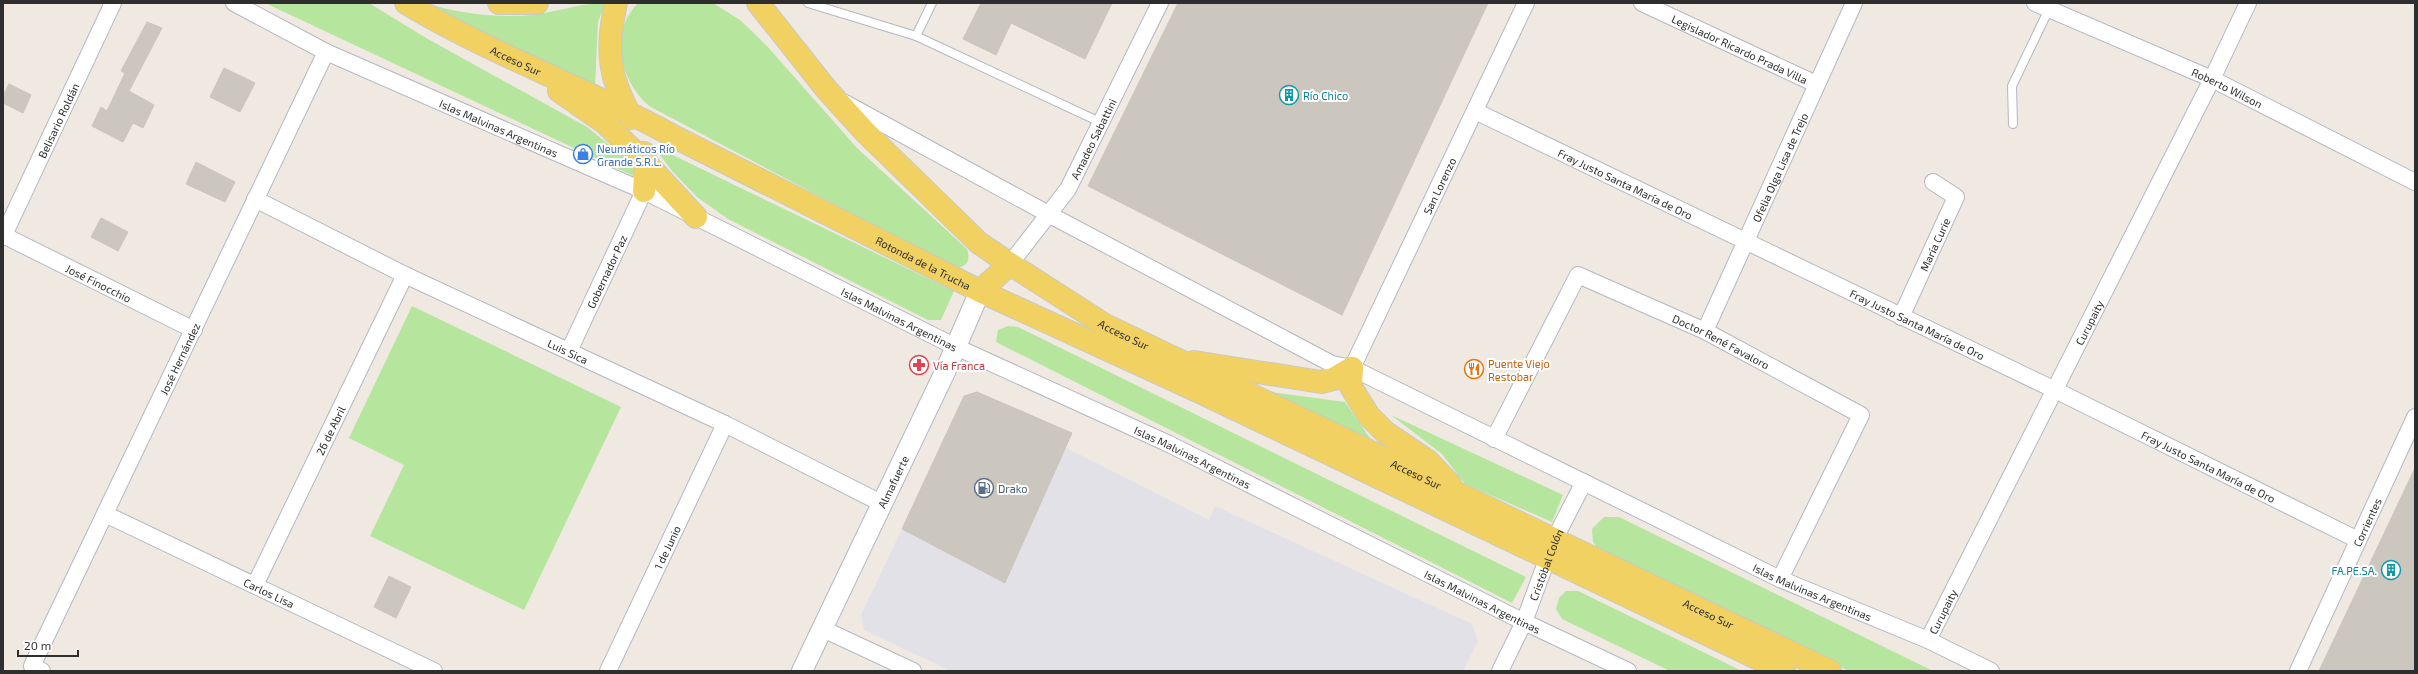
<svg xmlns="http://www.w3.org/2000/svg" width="2418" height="674" font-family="'Exo 2',sans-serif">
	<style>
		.industrial { fill: #e3e1e8 }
		.green { fill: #b6e59e }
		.building { fill: #cbc7bf; stroke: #cbc5ba }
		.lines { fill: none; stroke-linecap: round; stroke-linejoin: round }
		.service-casing { stroke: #b4b7c1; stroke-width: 10 }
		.minor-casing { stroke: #b4b7c1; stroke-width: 18 }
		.tertiary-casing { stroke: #b4b7c1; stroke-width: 22 }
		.primary-casing { stroke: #c9c9c9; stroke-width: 24 }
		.service { stroke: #fff; stroke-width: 8 }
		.minor { stroke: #fff; stroke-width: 16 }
		.tertiary { stroke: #fff; stroke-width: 20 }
		.primary { stroke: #f2d163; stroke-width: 22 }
		.labels { text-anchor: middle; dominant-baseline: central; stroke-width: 4; stroke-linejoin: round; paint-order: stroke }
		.street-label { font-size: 11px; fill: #2e2e2e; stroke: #fff }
		.culture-label { font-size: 11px; fill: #0d838f; stroke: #fff; text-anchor: start }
		.shop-label { font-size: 11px; fill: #366cbe; stroke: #fff; text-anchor: start }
		.food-label { font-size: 11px; fill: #c56008; stroke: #fff; text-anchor: start }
		.health-label { font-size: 11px; fill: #be3a42; stroke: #fff; text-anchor: start }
		.service-label { font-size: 11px; fill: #4e5e75; stroke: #fff; text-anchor: start }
	</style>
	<rect width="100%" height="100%" fill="#efe9e1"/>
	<polygon class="industrial" points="1065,447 1209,520 1215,506 1472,624 1478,641 1463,671 951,671 864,630 861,615 902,529 1006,583"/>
	<g class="green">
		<polygon points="265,3 369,3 426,38 587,127 634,165 638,178"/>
		<path d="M426,3C461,14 496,18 532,15C557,12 580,3 605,3L598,22L595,87L464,24Z"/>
		<path d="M638,3H713L740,20L766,45L857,148L967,249C971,260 967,268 954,268L649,106C620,80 608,33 638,3Z"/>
		<polygon points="652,145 954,291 941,320 928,320 728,219 697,197 673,172"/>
		<polygon points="412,306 621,407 524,610 370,536 404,465 349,438"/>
		<polygon points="1008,326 1018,327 1526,577 1512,603 996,342 998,330"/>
		<polygon points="1263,391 1345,402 1374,444"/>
		<polygon points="1391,415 1563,495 1552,522 1465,484 1442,454"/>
		<polygon points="1604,517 1619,517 1933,671 1849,671 1599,551 1593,542 1592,529"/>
		<polygon points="1566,591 1578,591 1742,671 1670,671 1562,619 1556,609 1559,598"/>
	</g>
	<g class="building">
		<polygon points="981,3 1112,3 1085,59 1011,23 996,55 963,39"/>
		<polygon points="1178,3 1488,3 1342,315 1088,186"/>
		<polygon points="147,22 162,28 129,91 154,105 143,128 133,123 123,142 92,126 101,107 107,111 125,73 121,71"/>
		<polygon points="224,68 255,83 240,112 210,97"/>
		<polygon points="9,84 31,95 23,113 3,103 3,96"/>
		<polygon points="196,162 235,182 225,202 186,184"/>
		<polygon points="101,218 128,232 118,251 91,237"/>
		<polygon points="977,392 1072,433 1005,583 902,529 964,396"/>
		<polygon points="2415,468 2415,671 2319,671"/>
		<polygon points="389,576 411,587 396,618 374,607"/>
	</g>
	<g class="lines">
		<defs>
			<g id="service">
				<polyline points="808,3 916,36 1102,123"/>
				<polyline points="916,36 932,3"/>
				<polyline points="2013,124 2012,86 2049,9"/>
			</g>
			<g id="minor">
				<path id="s1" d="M234,3L326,52L644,191L956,347L1169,444L1524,622L1628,671"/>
				<path id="s2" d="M1642,3L1816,84"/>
				<path id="s3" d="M2035,3L2212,79L2415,182"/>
				<path id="s4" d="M845,103L1050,215L1332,364L1352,368L1780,579L1928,640L1991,671"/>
				<path id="s5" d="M1475,111L2055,390L2358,540"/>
				<path id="s6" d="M255,199L405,275L725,424L881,503"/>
				<path id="s7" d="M3,235L194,330"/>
				<path id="s8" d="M3,237L113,3"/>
				<path id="s9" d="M1010,264L1068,189L1160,3"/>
				<path id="s10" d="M1901,317L1956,197L1933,182"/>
				<path id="s11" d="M1705,331L1854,3"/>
				<path id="s12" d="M569,351L644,191"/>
				<path id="s13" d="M1352,368L1526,3"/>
				<path id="s14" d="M1494,439L1578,275L1705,331L1861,415L1780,579"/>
				<path id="s15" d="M105,514L434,671"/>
				<path id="s16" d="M255,585L405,275"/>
				<polyline points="823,629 913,671"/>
				<path id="s17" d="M1928,640L2212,79L2248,3"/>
				<path id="s18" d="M42,671L32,666L326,52"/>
				<path id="s19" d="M608,671L725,424"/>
				<path id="s20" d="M1500,671L1524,622L1555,538L1584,482"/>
				<path id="s21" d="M2298,671L2415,417"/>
			</g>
			<g id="tertiary">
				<path id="s22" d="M802,671L944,374L980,291"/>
			</g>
			<g id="primary">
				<path id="s23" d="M406,3C492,55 587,88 675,137L980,291L1010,264L979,243L865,132L827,90L758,3"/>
				<polyline points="499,3 537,3"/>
				<path d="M616,3C610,29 607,61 617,86C621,97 626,107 631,118"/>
				<polyline points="559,91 605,123 646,163 696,217"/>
				<polyline points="644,191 646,163 644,153"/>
				<path id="s24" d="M1010,264L1105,325L1830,671"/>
				<polyline points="980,291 1202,393 1784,671"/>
				<polyline points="1194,362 1321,382 1333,379 1352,368"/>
				<polyline points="1352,368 1351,387 1369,416 1385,432 1428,461 1450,484"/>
			</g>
		</defs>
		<use href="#service" class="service-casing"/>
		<use href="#minor" class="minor-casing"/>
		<use href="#tertiary" class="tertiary-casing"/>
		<use href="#primary" class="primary-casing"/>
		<use href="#service" class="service"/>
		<use href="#minor" class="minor"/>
		<use href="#tertiary" class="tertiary"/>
		<use href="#primary" class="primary"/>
	</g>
	<defs>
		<symbol id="building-ring" viewBox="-11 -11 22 22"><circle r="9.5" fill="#fff" stroke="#0f9aa8" stroke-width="1.5"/><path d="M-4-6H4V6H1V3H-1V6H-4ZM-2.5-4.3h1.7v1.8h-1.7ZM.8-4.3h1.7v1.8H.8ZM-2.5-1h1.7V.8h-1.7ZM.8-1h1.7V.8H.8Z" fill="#0f9aa8"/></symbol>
		<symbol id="shop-ring" viewBox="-11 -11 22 22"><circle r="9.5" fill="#fff" stroke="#3f7fe0" stroke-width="1.5"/><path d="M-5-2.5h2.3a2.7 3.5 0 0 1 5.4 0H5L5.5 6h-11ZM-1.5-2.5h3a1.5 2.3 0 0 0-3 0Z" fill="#3f7fe0"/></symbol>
		<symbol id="pharmacy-ring" viewBox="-11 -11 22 22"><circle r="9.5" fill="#fff" stroke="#e0444e" stroke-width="1.5"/><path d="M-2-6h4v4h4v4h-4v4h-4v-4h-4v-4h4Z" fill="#e0444e"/></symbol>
		<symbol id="restaurant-ring" viewBox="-11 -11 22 22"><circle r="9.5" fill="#fff" stroke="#e8710a" stroke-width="1.5"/><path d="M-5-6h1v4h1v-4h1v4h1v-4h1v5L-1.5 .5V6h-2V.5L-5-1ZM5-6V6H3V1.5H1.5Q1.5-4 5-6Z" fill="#e8710a"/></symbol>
		<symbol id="fuel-ring" viewBox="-11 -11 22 22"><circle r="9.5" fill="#fff" stroke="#5c6f8a" stroke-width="1.5"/><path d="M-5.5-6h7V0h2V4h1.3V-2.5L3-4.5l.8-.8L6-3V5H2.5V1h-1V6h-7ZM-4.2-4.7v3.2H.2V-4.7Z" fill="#5c6f8a"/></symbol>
	</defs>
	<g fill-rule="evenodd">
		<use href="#building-ring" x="1278" y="84" width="22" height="22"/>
		<use href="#shop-ring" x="572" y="143" width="22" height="22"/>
		<use href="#pharmacy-ring" x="908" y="354" width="22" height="22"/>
		<use href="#restaurant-ring" x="1463" y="358" width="22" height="22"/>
		<use href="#fuel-ring" x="973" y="477" width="22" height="22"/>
		<use href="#building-ring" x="2380" y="559" width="22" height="22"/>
	</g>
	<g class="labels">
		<g class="street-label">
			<text stroke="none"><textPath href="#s2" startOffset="108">Legislador Ricardo Prada Villa</textPath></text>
			<text stroke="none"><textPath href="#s23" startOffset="124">Acceso Sur</textPath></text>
			<text stroke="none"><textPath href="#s3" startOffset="210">Roberto Wilson</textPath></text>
			<text stroke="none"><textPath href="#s8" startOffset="129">Belisario Roldán</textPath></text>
			<text stroke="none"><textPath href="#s1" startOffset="293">Islas Malvinas Argentinas</textPath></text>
			<text stroke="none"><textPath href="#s9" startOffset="151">Amadeo Sabattini</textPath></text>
			<text stroke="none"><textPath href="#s11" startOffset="180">Ofelia Olga Lisa de Trejo</textPath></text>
			<text stroke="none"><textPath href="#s5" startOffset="167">Fray Justo Santa María de Oro</textPath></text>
			<text stroke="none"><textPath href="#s13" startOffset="202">San Lorenzo</textPath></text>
			<text stroke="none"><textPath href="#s10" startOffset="80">María Curie</textPath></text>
			<text stroke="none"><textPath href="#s23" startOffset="579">Rotonda de la Trucha</textPath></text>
			<text stroke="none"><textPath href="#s12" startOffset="88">Gobernador Paz</textPath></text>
			<text stroke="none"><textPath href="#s7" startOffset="107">José Finocchio</textPath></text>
			<text stroke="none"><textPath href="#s1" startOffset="737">Islas Malvinas Argentinas</textPath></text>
			<text stroke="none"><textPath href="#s17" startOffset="356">Curupaity</textPath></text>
			<text stroke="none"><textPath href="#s5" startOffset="491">Fray Justo Santa María de Oro</textPath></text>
			<text stroke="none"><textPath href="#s24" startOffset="134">Acceso Sur</textPath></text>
			<text stroke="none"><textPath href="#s14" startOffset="342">Doctor René Favaloro</textPath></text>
			<text stroke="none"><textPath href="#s6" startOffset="348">Luis Sica</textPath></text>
			<text stroke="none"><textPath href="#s18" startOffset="352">José Hernández</textPath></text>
			<text stroke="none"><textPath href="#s16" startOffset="172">26 de Abril</textPath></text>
			<text stroke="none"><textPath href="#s1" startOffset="1061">Islas Malvinas Argentinas</textPath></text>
			<text stroke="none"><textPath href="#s5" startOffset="815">Fray Justo Santa María de Oro</textPath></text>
			<text stroke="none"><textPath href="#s24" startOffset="458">Acceso Sur</textPath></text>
			<text stroke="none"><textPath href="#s22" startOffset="210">Almafuerte</textPath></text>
			<text stroke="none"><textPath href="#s21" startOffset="164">Corrientes</textPath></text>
			<text stroke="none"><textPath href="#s19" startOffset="137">1 de Junio</textPath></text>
			<text stroke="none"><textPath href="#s20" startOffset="116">Cristóbal Colón</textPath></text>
			<text stroke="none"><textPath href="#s15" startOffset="182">Carlos Lisa</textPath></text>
			<text stroke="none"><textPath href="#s4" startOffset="1085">Islas Malvinas Argentinas</textPath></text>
			<text stroke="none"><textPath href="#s1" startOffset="1385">Islas Malvinas Argentinas</textPath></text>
			<text stroke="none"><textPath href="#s17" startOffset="32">Curupaity</textPath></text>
			<text stroke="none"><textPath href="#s24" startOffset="782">Acceso Sur</textPath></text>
		</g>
		<g class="culture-label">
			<text x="1303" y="95">Río Chico</text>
			<text x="2377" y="570" text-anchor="end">FA.PE.SA.</text>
		</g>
		<g class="shop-label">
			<text x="597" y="148">Neumáticos Río<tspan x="597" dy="13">Grande S.R.L.</tspan></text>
		</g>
		<g class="food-label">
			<text x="1488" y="363">Puente Viejo<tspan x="1488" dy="13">Restobar</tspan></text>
		</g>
		<g class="health-label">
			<text x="933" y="365">Vía Franca</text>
		</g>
		<g class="service-label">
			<text x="998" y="488">Drako</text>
		</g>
	</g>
	<rect width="2418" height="674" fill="none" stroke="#2e2e2e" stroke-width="8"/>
	<path d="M18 650v6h60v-6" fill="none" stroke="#2e2e2e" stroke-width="2"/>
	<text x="24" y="650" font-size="12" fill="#2e2e2e" stroke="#ffffff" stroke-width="3" paint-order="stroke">20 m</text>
</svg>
